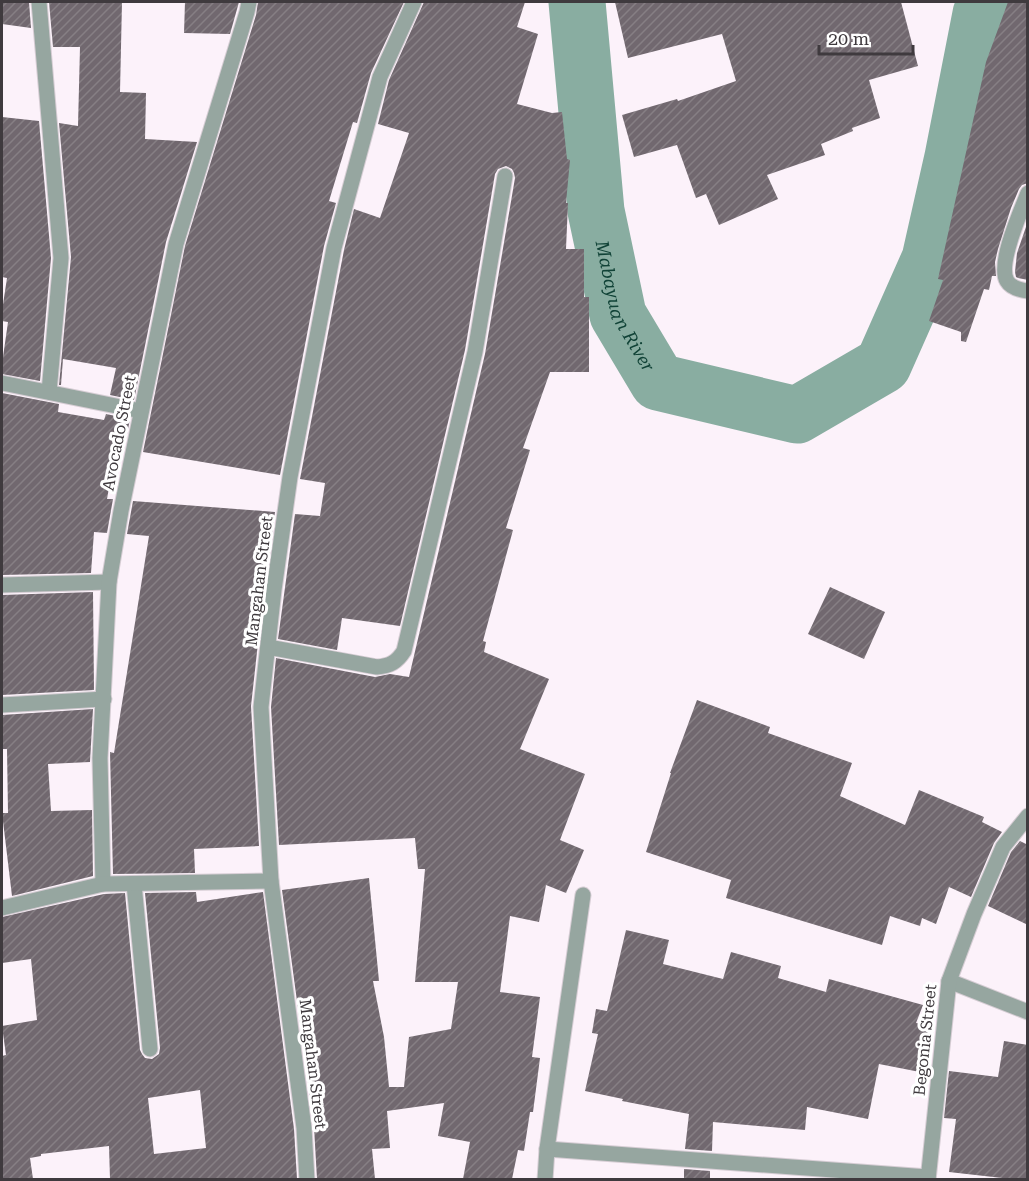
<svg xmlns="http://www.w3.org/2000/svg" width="1029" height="1181" font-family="'Roboto Serif',serif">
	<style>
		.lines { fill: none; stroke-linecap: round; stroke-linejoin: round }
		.river { stroke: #89ada1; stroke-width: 57 }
		.building { fill: url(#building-hatch); fill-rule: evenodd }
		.street-casing { stroke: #d6cdd4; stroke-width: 17 }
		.street { stroke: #96a6a0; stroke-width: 15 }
		.labels { text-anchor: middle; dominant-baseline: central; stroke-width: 6; stroke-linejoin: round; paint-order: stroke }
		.street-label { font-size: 16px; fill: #3f3a3e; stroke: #fff }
		.water-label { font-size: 18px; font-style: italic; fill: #114337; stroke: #fff }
	</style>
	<defs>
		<pattern id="building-hatch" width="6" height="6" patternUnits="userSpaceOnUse" patternTransform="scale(1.5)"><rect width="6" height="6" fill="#71686f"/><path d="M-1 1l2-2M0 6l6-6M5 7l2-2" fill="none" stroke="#867f84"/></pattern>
	</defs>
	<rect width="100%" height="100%" fill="#fcf2fa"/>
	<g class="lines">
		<path class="river" id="s1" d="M577,2L596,211L618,315L658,382L797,415L883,365L930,259L953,157L981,14L986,2"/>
	</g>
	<g class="building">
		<polygon points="2,2 29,2 31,28 2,24"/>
		<polygon points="49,2 122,2 120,92 146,93 145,139 197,142 166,242 134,400 110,395 116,368 63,359 61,385 59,385 71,257 59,123 78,126 80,47 53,47"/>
		<polygon points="185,2 239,2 230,34 184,33"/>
		<polygon points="258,2 404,2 371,73 357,123 353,122 329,201 336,203 324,246 280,475 143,452 185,246 256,15"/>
		<polygon points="424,2 525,2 517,27 538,34 517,104 552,113 562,112 567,159 570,160 566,203 568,203 566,249 584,249 584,297 589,297 589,372 550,372 523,448 530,450 506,528 513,530 483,641 486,642 484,652 549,679 520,749 585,774 560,840 584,850 566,893 546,885 539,922 510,916 500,992 540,997 532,1057 540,1058 533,1112 530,1112 524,1151 518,1150 512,1179 463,1179 470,1142 438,1136 444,1103 387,1111 390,1148 372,1149 375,1179 317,1179 314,1127 282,890 369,878 379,981 373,981 384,1037 389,1087 404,1087 409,1037 451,1029 458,982 415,982 425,869 418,869 415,838 279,845 271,707 276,658 375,677 390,674 409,677 485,354 515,178 514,173 512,169 506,166 498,169 495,174 465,350 400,626 342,618 337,650 278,639 295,514 320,516 325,483 300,479 344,250 354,209 380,218 409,133 378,124 389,80"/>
		<polygon points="615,2 901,2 918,66 869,80 880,118 852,128 853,131 821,144 825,155 767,175 778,199 719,225 706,194 696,198 677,145 634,157 622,115 677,99 678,101 736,81 722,34 628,58"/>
		<polygon points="1008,2 1028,2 1028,183 1022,185 1019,189 1011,208 998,249 995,262 996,276 992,276 989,290 984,289 966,342 961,341 961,332 929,321 943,280 938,279 986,62"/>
		<polygon points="2,117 39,121 51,258 40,381 2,374 2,364 8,322 2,321 2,311 7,278 2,277"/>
		<polygon points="1028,221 1028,280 1018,278 1016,277 1015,272 1017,253"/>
		<polygon points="2,393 59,404 58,412 104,420 106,414 130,419 124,449 116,448 107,499 113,499 107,533 94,532 91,573 2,575"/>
		<polygon points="133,501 275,512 264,589 251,706 259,846 194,849 195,873 113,874 110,752 114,753 149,536 127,534"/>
		<polygon points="830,587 885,612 864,659 808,634"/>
		<polygon points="93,592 94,690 2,695 2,595"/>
		<polygon points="697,700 770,727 768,733 852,763 840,796 905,825 919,790 984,817 982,822 1002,832 994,843 971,897 949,887 936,924 922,918 920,926 890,916 882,945 726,898 731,880 646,852 671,773 670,773"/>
		<polygon points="93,709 90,762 48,764 51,811 92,810 93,876 12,896 2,813 8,813 7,749 2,749 2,715"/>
		<polygon points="1020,841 1028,845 1028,925 988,906 1011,852"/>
		<path d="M196,892L197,902L263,892L294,1129L297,1179H110L109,1146L41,1154V1156L30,1158L33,1179H2V1056L6,1055L2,1026L37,1020L31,959L2,963V917L104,894L125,893L140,1050L142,1054L145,1058L152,1059L159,1054L160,1048L145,893ZM200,1090L206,1148L154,1154L148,1098Z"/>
		<polygon points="626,930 669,940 663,964 723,979 731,952 781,966 778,978 826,992 829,979 923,1005 916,1023 929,1025 920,1072 879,1064 868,1119 807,1107 805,1130 713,1122 712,1151 685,1149 689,1114 622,1101 623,1099 585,1091 598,1034 592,1033 596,1009 607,1011"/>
		<polygon points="1004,1041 1028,1045 1028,1179 1011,1179 949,1172 956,1119 944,1118 949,1071 998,1077"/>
		<polygon points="684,1169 710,1171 710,1179 684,1179"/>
	</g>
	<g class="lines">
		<defs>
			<g id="street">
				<polyline points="39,2 61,258 49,392"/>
				<path d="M1028,193C1021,211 997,264 1007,281C1011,288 1020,290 1028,291"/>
				<polyline points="2,383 141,411"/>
				<polyline points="2,585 109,582"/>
				<path d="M268,647L377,667C390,666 397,662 404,651L475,352L505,176"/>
				<polyline points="2,705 104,699"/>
				<polyline points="103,884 100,758 109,582 121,511 176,244 247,12 249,2"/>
				<polyline points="134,884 150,1049"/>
				<polyline points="2,908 103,884 271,881"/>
				<polyline points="949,981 1028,1012"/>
				<polyline points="547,1149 928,1177"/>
				<polyline points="307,1180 304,1128 271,881 261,707 274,590 290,477 334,248 380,77 414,2"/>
				<polyline points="545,1180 547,1149 583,895"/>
				<polyline points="928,1180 949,981 974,914 1003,847 1028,816"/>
			</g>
		</defs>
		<use href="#street" class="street-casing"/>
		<use href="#street" class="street"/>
	</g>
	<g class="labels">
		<g class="street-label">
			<text transform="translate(119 433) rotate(-79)">Avocado Street</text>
			<text transform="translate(259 581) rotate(-83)">Mangahan Street</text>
			<text transform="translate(925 1040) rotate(-84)">Begonia Street</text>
			<text transform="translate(313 1064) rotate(83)">Mangahan Street</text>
		</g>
		<g class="water-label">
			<text stroke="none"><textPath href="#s1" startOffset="310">Mabayuan River</textPath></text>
		</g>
	</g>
	<rect width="1029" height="1181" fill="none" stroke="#3f3a3e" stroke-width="6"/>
	<path d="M819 45v9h94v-9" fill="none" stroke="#3f3a3e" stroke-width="3"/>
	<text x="828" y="45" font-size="18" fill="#3f3a3e" stroke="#ffffff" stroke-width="4.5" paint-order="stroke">20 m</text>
</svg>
